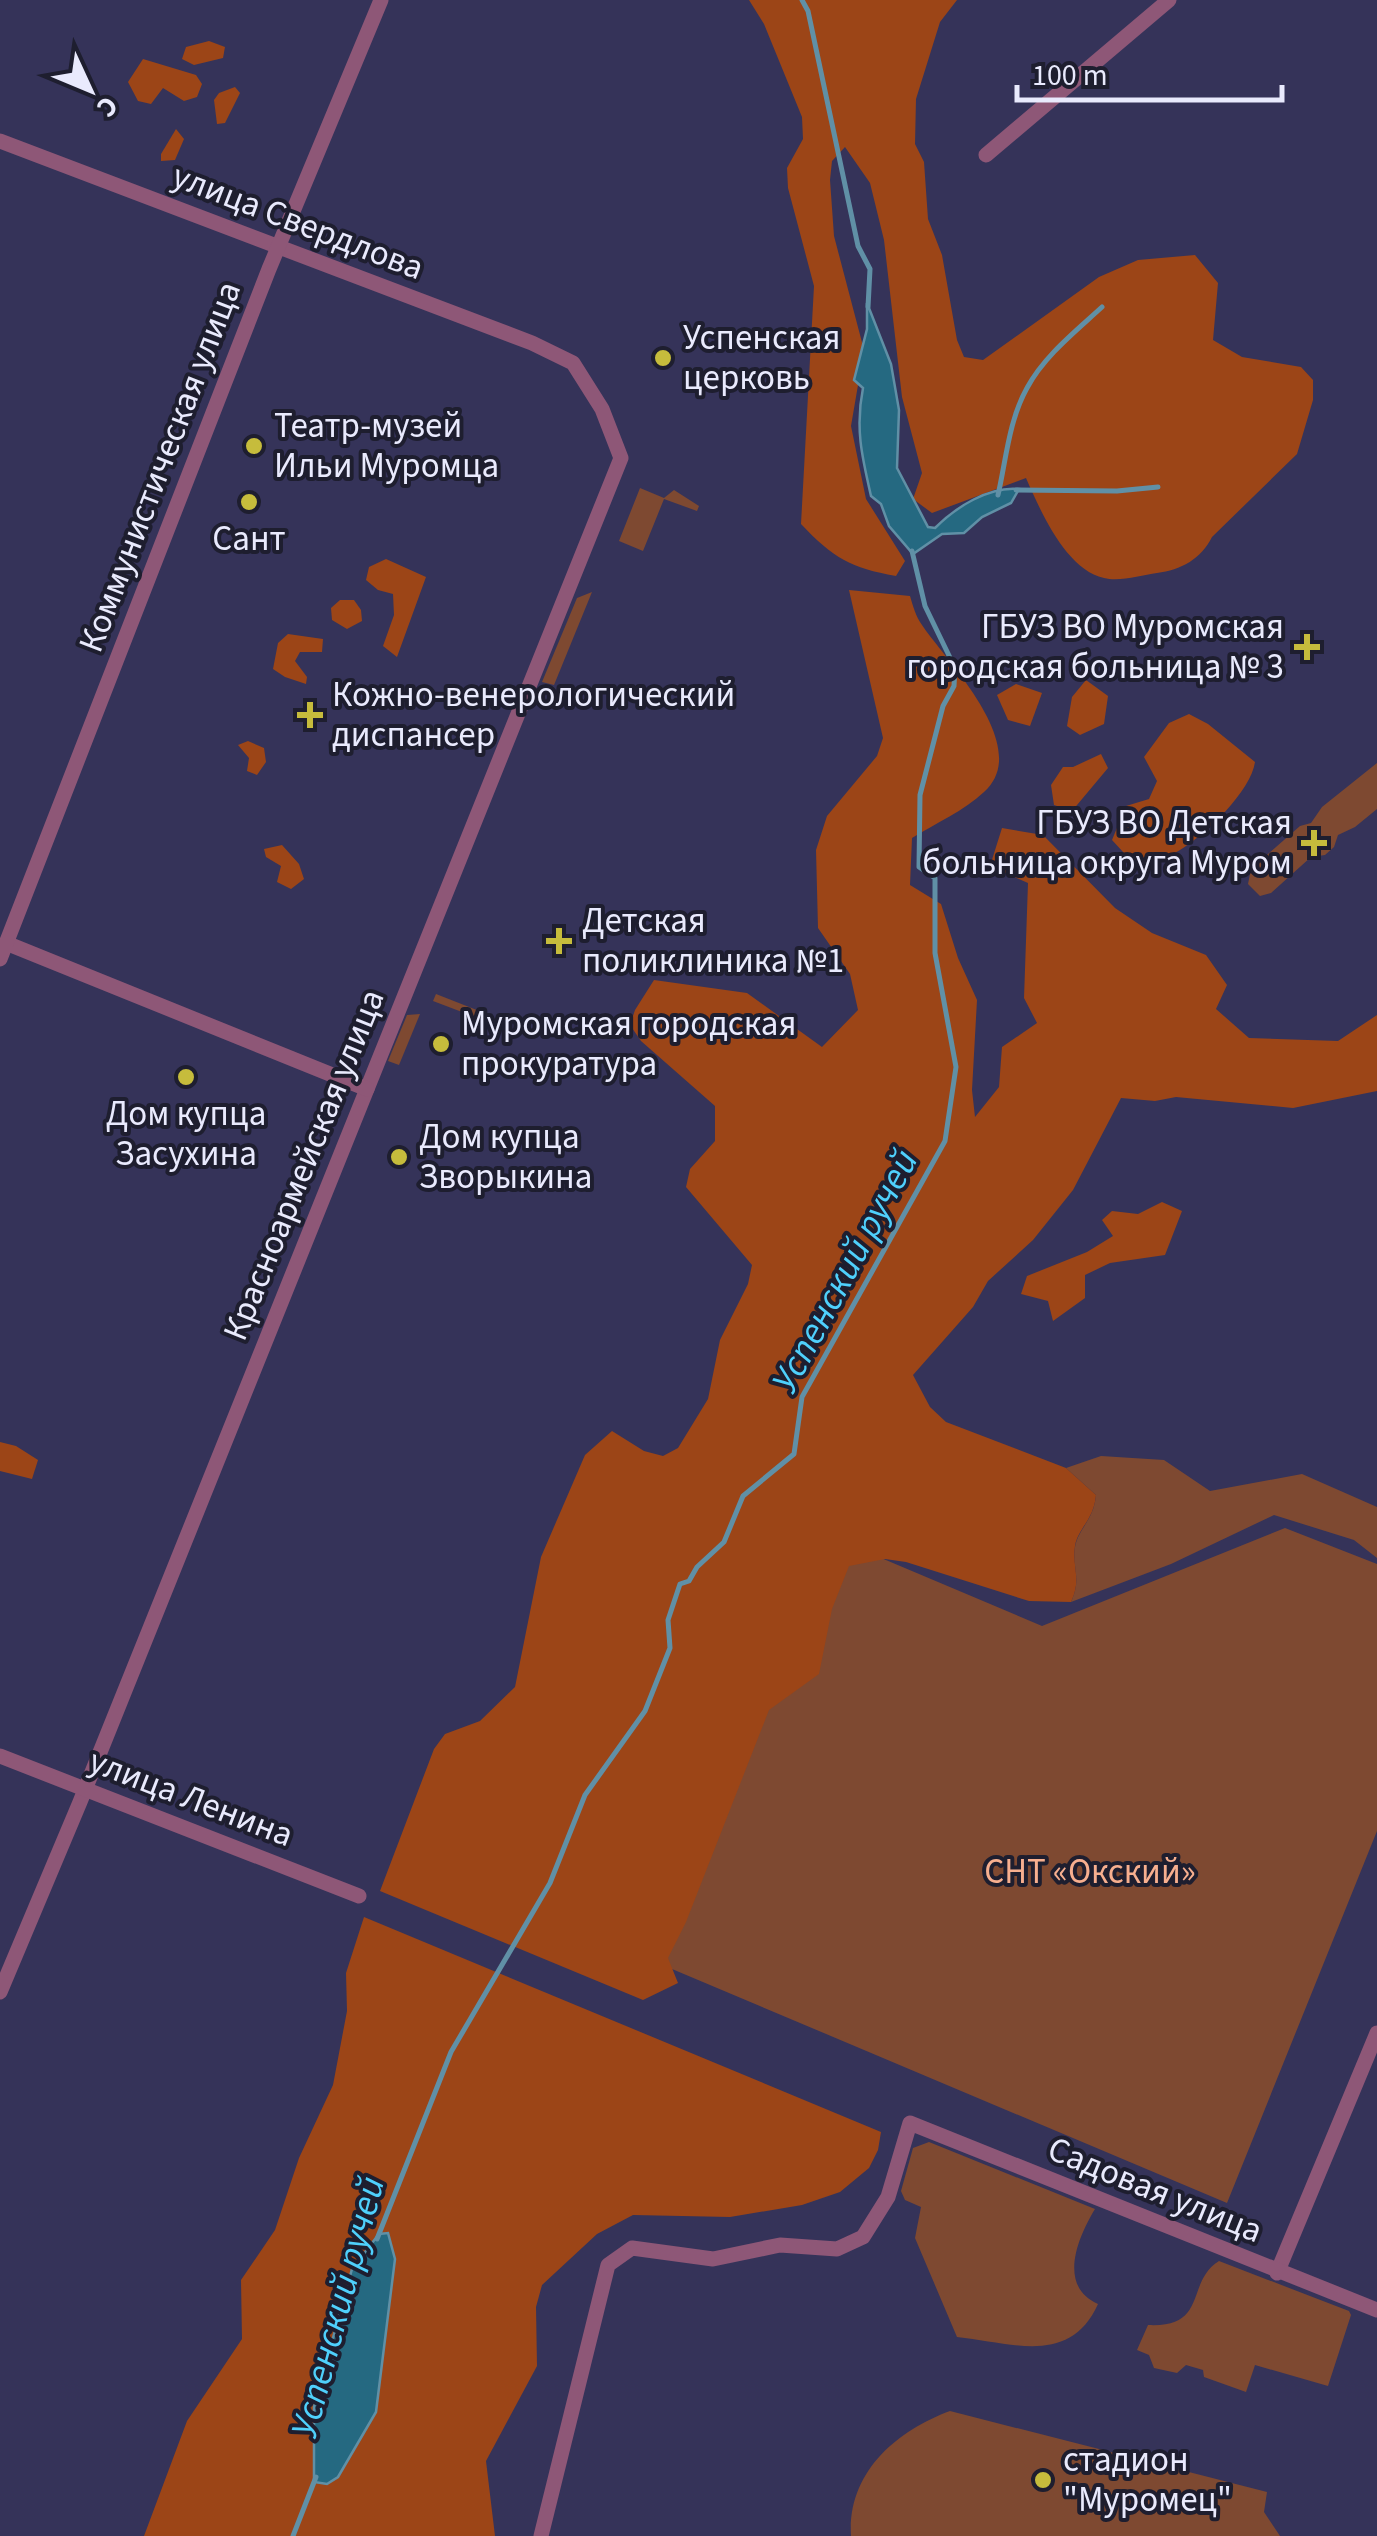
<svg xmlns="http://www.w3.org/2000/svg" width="1377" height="2536" font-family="'Source Sans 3',sans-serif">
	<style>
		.green { fill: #7e4931 }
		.forest { fill: #9c4517 }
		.water { fill: #256981; stroke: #6090a6; stroke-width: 2.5 }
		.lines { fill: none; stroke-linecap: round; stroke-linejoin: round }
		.stream { stroke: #6090a6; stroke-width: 5 }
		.minor { stroke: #8e5777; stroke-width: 15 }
		.poi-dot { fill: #c6bc3c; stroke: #1e1e2f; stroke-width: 4 }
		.labels { text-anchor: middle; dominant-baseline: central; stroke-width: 8; stroke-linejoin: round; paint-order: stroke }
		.street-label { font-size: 35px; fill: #e9eafd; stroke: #1e1e2f }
		.poi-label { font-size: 35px; fill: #e9eafd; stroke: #1e1e2f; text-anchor: start }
		.park-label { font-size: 35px; fill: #f7af8f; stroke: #1e1e2f }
		.water-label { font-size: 38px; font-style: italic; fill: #4fd0fc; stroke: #1e1e2f }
	</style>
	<rect width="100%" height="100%" fill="#353359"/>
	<g class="green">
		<polygon points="640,488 664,498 674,490 699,506 697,511 664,499 643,551 619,541"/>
		<polygon points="592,592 554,685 542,682 577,598"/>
		<polygon points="1377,763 1377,809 1355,827 1338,835 1334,847 1325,855 1311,857 1271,893 1260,896 1248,884 1251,869 1300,826 1311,823 1322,807"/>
		<polygon points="436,994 492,1016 483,1020 433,1001"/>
		<polygon points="420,1014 399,1065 388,1061 407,1015"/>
		<path d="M1101,1456L1164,1460L1210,1491L1302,1474L1377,1507V1558L1354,1540L1274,1515L1171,1564L1071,1602C1082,1578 1072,1569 1075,1547C1078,1529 1094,1520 1096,1495L1066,1468Z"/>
		<polygon points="1285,1528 1377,1564 1377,1831 1227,2203 653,1961 829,1536 1042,1626"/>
		<path d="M929,2142L1095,2209C1078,2237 1057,2286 1098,2304C1070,2366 1013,2343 957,2337L915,2238L921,2207L905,2200L901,2191L913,2148Z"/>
		<path d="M1219,2261L1349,2311L1351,2315L1328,2386L1255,2365L1246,2392L1204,2377L1203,2370L1186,2365L1177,2373L1154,2368L1149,2355L1137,2350L1148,2325C1209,2328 1185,2282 1219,2261Z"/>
		<path d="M950,2411L1267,2492L1264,2512L1280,2536H851C847,2473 896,2431 950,2411Z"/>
	</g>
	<g class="forest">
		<path d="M749,0H957L940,22L916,99L915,144L924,162L928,219L942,255L957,340L964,357L983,360L1099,277L1138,260L1195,255L1218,283L1213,340L1242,357L1301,367L1313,380V400L1297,454L1212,537C1201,559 1181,570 1157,573C1141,575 1120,582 1104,578C1066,570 1040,510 1026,478L932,513L913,499L922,473L902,397L884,240L870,183L845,147L832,161L830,180L834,236L864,350L851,426L866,499L905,561L896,576C851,568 833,558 801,524L814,286L788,188L787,168L803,139L802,117L764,24Z"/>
		<polygon points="209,41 225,47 223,58 194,65 182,59 186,47"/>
		<polygon points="143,59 196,75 202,84 197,97 184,101 163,88 151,104 138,101 128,82"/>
		<polygon points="235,87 240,93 225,123 217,124 214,100 219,93"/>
		<polygon points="176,129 184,139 175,160 161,161 161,154"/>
		<polygon points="386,559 426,577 397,657 383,646 394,615 393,594 378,590 366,580 369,567"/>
		<path d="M849,590L910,596C913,606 916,617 922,625C946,661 1034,747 984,792C964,811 936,823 912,838L910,885L941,904L958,958L977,1000L972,1090L975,1117L999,1087L1002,1047L1037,1023L1024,998L1028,883L990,866L1002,828L1043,835L1115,908L1152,933L1206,955L1227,985L1216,1009L1249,1038L1338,1041L1377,1015V1091L1293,1108L1176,1097L1155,1101L1121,1098L1073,1190L1033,1240L988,1281L973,1307L913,1375L930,1407L946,1422L1066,1468L1096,1495C1094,1520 1078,1528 1075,1546C1072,1569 1082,1578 1071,1602L1029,1601L906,1562L885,1559L849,1566L832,1609L819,1674L769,1710L686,1922L668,1958L678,1983L643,2000L380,1891L434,1749L445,1734L480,1721L515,1687L541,1557L585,1455L612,1431L644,1451L663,1456L678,1448L708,1399L720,1340L748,1284L752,1265L686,1187L690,1169L715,1141V1106L641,1041L630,1025L635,1010L654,980L747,993L822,1047L858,1010L850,974L818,928L816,850L827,816L877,756L883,738Z"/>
		<polygon points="340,600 354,600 361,610 362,621 347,629 332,620 331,608"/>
		<polygon points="288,634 323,639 322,652 300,652 295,661 307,677 306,684 285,677 273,669 278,643"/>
		<polygon points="1086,680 1108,696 1104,724 1080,735 1067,726 1072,697"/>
		<polygon points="1016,684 1042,693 1030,726 1008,720 997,695"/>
		<path d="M1189,714L1208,724L1255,762C1251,791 1206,834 1180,850C1168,858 1149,861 1135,865L1112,840L1126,806L1149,799L1157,781L1144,757L1169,723Z"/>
		<polygon points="248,741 264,748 266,762 257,775 247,771 249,758 238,745"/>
		<polygon points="1101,754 1108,768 1072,811 1054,805 1051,785 1063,767 1073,767"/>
		<polygon points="282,845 299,864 304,879 291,889 277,882 281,866 266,857 264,849"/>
		<polygon points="1162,1202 1182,1211 1165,1255 1110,1263 1085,1275 1085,1298 1053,1321 1048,1301 1021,1294 1027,1276 1087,1252 1113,1236 1102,1220 1112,1211 1138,1214"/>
		<polygon points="0,1442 16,1446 38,1460 32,1479 0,1471"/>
		<polygon points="364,1917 881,2132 878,2150 869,2168 840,2192 802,2205 730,2217 633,2215 597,2234 542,2285 536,2307 537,2366 486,2461 495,2536 144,2536 187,2421 242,2339 241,2280 275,2230 299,2158 333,2085 347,2011 346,1973"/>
	</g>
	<g class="water">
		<path d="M867,303L891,364L899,410L897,468L928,527L935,528C956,507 989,486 1019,489L1011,503L982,517L964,533L942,534L913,554L889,526L881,504L871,496C862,457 855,428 863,388L854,380L867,329Z"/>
		<polygon points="388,2233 395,2259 376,2412 338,2477 327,2484 314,2482 314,2407 352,2269 379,2234"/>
	</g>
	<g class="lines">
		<g class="stream">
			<polyline points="802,0 808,11 858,246 870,269 868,307"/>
			<polyline points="1016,490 1117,491 1158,487"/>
			<path d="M998,495C1006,460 1009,420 1027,388C1044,356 1076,331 1102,307"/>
			<polyline points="377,2239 451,2052 550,1883 585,1795 645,1711 670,1648 668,1620 680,1584 689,1581 697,1567 724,1542 743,1496 794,1454 802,1397 945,1141 956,1067 935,953 935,878 919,867 920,795 943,706 954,686 955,668 925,606 912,551"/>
			<polyline points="293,2536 316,2477"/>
		</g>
		<g class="minor">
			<polyline points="0,141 532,343 573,363 602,409 621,458 80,1802 0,1992"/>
			<polyline points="986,155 1169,0"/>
			<polyline points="6,943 367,1089"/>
			<polyline points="0,959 269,269 381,0"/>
			<polyline points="0,1756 359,1896"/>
			<polyline points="1277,2273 1377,2033"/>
			<polyline points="541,2536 608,2265 632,2248 713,2259 780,2245 837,2249 863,2237 888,2197 910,2123 1377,2310"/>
		</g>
	</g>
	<g class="poi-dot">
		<circle cx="663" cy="358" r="10"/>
		<circle cx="254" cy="446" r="10"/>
		<circle cx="249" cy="502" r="10"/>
		<path d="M1302 632h10v10h10v10h-10v10h-10v-10h-10v-10h10z"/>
		<path d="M305 700h10v10h10v10h-10v10h-10v-10h-10v-10h10z"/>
		<path d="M1309 828h10v10h10v10h-10v10h-10v-10h-10v-10h10z"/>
		<path d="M554 926h10v10h10v10h-10v10h-10v-10h-10v-10h10z"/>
		<circle cx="441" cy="1044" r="10"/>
		<circle cx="186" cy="1077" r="10"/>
		<circle cx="399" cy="1157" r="10"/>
		<circle cx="1043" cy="2480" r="10"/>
	</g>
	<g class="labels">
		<g class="street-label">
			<text transform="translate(298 222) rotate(21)">улица Свердлова</text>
			<text transform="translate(160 467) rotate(-69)">Коммунистическая улица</text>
			<text transform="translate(304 1165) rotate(-68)">Красноармейская улица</text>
			<text transform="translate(191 1798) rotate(21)">улица Ленина</text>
			<text transform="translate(1155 2190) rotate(22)">Садовая улица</text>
		</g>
		<g class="poi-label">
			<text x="683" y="338">Успенская<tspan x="683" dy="40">церковь</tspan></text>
			<text x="274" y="426">Театр-музей<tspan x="274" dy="40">Ильи Муромца</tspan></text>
			<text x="249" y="539" text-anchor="middle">Сант</text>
			<text x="1284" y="627" text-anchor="end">ГБУЗ ВО Муромская<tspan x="1284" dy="40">городская больница № 3</tspan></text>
			<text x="332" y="695">Кожно-венерологический<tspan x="332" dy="40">диспансер</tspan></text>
			<text x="1292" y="823" text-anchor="end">ГБУЗ ВО Детская<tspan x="1292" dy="40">больница округа Муром</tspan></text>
			<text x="582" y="921">Детская<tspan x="582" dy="40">поликлиника №1</tspan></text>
			<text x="461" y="1024">Муромская городская<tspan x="461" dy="40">прокуратура</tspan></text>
			<text x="186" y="1114" text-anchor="middle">Дом купца<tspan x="186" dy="40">Засухина</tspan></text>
			<text x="419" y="1137">Дом купца<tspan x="419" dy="40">Зворыкина</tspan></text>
			<text x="1063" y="2460">стадион<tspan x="1063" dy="40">"Муромец"</tspan></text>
		</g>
		<g class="park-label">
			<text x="1090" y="1872">СНТ «Окский»</text>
		</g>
		<g class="water-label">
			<text transform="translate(845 1271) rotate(-62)">Успенский ручей</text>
			<text transform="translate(338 2307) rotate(-75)">Успенский ручей</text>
		</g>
	</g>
	<g transform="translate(90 90) rotate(134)" stroke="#1e1e2f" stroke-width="8" paint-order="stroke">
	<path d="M0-8L18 38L0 25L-18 38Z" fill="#e9eafd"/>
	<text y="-15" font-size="28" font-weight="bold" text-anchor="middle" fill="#e9eafd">С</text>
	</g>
	<path d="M1017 85v15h265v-15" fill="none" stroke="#e9eafd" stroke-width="5"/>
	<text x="1032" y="85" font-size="30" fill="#e9eafd" stroke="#1e1e2f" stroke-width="8" paint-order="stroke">100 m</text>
</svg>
